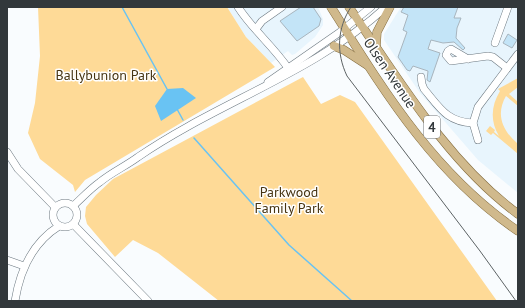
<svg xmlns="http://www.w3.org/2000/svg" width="525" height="308" font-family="'PT Sans',sans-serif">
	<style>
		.built { fill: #e8f5fd }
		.green { fill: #feda97 }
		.water { fill: #69c3f3 }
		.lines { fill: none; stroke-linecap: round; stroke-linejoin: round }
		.stream { stroke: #69c3f3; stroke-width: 1.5 }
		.building { fill: #c3e4f7; stroke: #a8b5be }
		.minor-casing { stroke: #6c7880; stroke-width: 8 }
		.major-casing { stroke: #856d3e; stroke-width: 9 }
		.minor { stroke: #fff; stroke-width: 7 }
		.major { stroke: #d0b98c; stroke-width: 8 }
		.tram { stroke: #5d6365; stroke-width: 1 }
		.labels { text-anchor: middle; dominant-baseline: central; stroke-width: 3; stroke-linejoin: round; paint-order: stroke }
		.shield { fill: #fff; stroke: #707476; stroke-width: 1 }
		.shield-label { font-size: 13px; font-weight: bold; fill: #32383b }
		.street-label { font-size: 14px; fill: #32383b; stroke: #fff }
		.park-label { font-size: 14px; fill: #463411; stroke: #fff }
	</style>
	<rect width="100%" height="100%" fill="#f9fcfe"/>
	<g class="built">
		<polygon points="227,7 318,7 323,19 323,25 315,37 295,54 292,55 288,51 271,63 246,37"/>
		<polygon points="401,7 518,7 518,193 478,160 420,93 384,40 384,34"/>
	</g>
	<g class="green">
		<polygon points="38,7 227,7 246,37 275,67 85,180 75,192 73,185 40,159 28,133 35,103 40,56"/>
		<polygon points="303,77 321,104 340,95 355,102 497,301 219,301 158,253 133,240 115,257 87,224 85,216 86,207 96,195 113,179"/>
		<path d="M518,78V87L509,94L518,102V106L506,96C495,115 503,131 518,144V154L493,133L491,135L486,131L490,126L495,130L494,132L499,136C490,121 491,106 500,91L498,89Z"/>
	</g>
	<polygon class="water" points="183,88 196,98 161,121 155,106 167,89"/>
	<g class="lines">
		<g class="stream">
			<polyline points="122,7 167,89"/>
			<polyline points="177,109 183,120"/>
			<polyline points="194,138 289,245 352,301"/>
		</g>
	</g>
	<g class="building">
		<polygon points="301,7 313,7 321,19 319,26 297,41 280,21"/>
		<polygon points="404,7 458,7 454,18 461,18 457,28 456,38 465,48 463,50 454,42 443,43 431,40 428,49 440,53 430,82 427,80 428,71 413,66 410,71 407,70 398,57 407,32 403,30 408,15 401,12"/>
		<polygon points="508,34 517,40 512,48 503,43"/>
	</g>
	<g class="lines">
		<defs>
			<g id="minor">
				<path d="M238,7C252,29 273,46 288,68"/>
				<polyline points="256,29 262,21 282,7"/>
				<polyline points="495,43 508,7"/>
				<polyline points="468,59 451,49 448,51 446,55 451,61 488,56 493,57 507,68"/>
				<path d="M421,77L422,84L424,89C440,108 447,122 473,123"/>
				<polyline points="268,82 340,32 371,7"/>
				<polyline points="478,140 473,123 478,107 518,54"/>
				<polyline points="7,152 18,169 55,207"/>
				<circle cx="65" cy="215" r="12"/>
				<path d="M73,206C82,198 90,189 100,182C112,172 126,166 138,157C218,102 314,73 386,7"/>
				<polyline points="73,224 148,301"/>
				<polyline points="7,260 24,266"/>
				<path d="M15,301C20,270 32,243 59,226"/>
			</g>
			<g id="major">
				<path d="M331,7C384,91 434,174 518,231"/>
				<path d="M349,7C398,78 447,162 518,214"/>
				<polyline points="334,46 344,50 367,65"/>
				<polyline points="376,47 377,32 390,7"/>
			</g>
		</defs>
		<use href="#minor" class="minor-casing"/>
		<use href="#major" class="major-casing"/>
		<use href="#minor" class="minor"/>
		<use href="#major" class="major"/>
		<path class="tram" d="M351,7C337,28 336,53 347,76L480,251L516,301"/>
	</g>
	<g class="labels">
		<rect class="shield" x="424" y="116" width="16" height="22" rx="3"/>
		<g class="shield-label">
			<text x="432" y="127">4</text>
		</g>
		<g class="street-label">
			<text transform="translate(390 73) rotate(56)">Olsen Avenue</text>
		</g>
		<g class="park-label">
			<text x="106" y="75">Ballybunion Park</text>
			<text x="289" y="192">Parkwood<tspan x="289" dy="16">Family Park</tspan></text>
		</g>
	</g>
	<rect width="525" height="308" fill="none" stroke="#32383b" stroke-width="16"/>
</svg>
